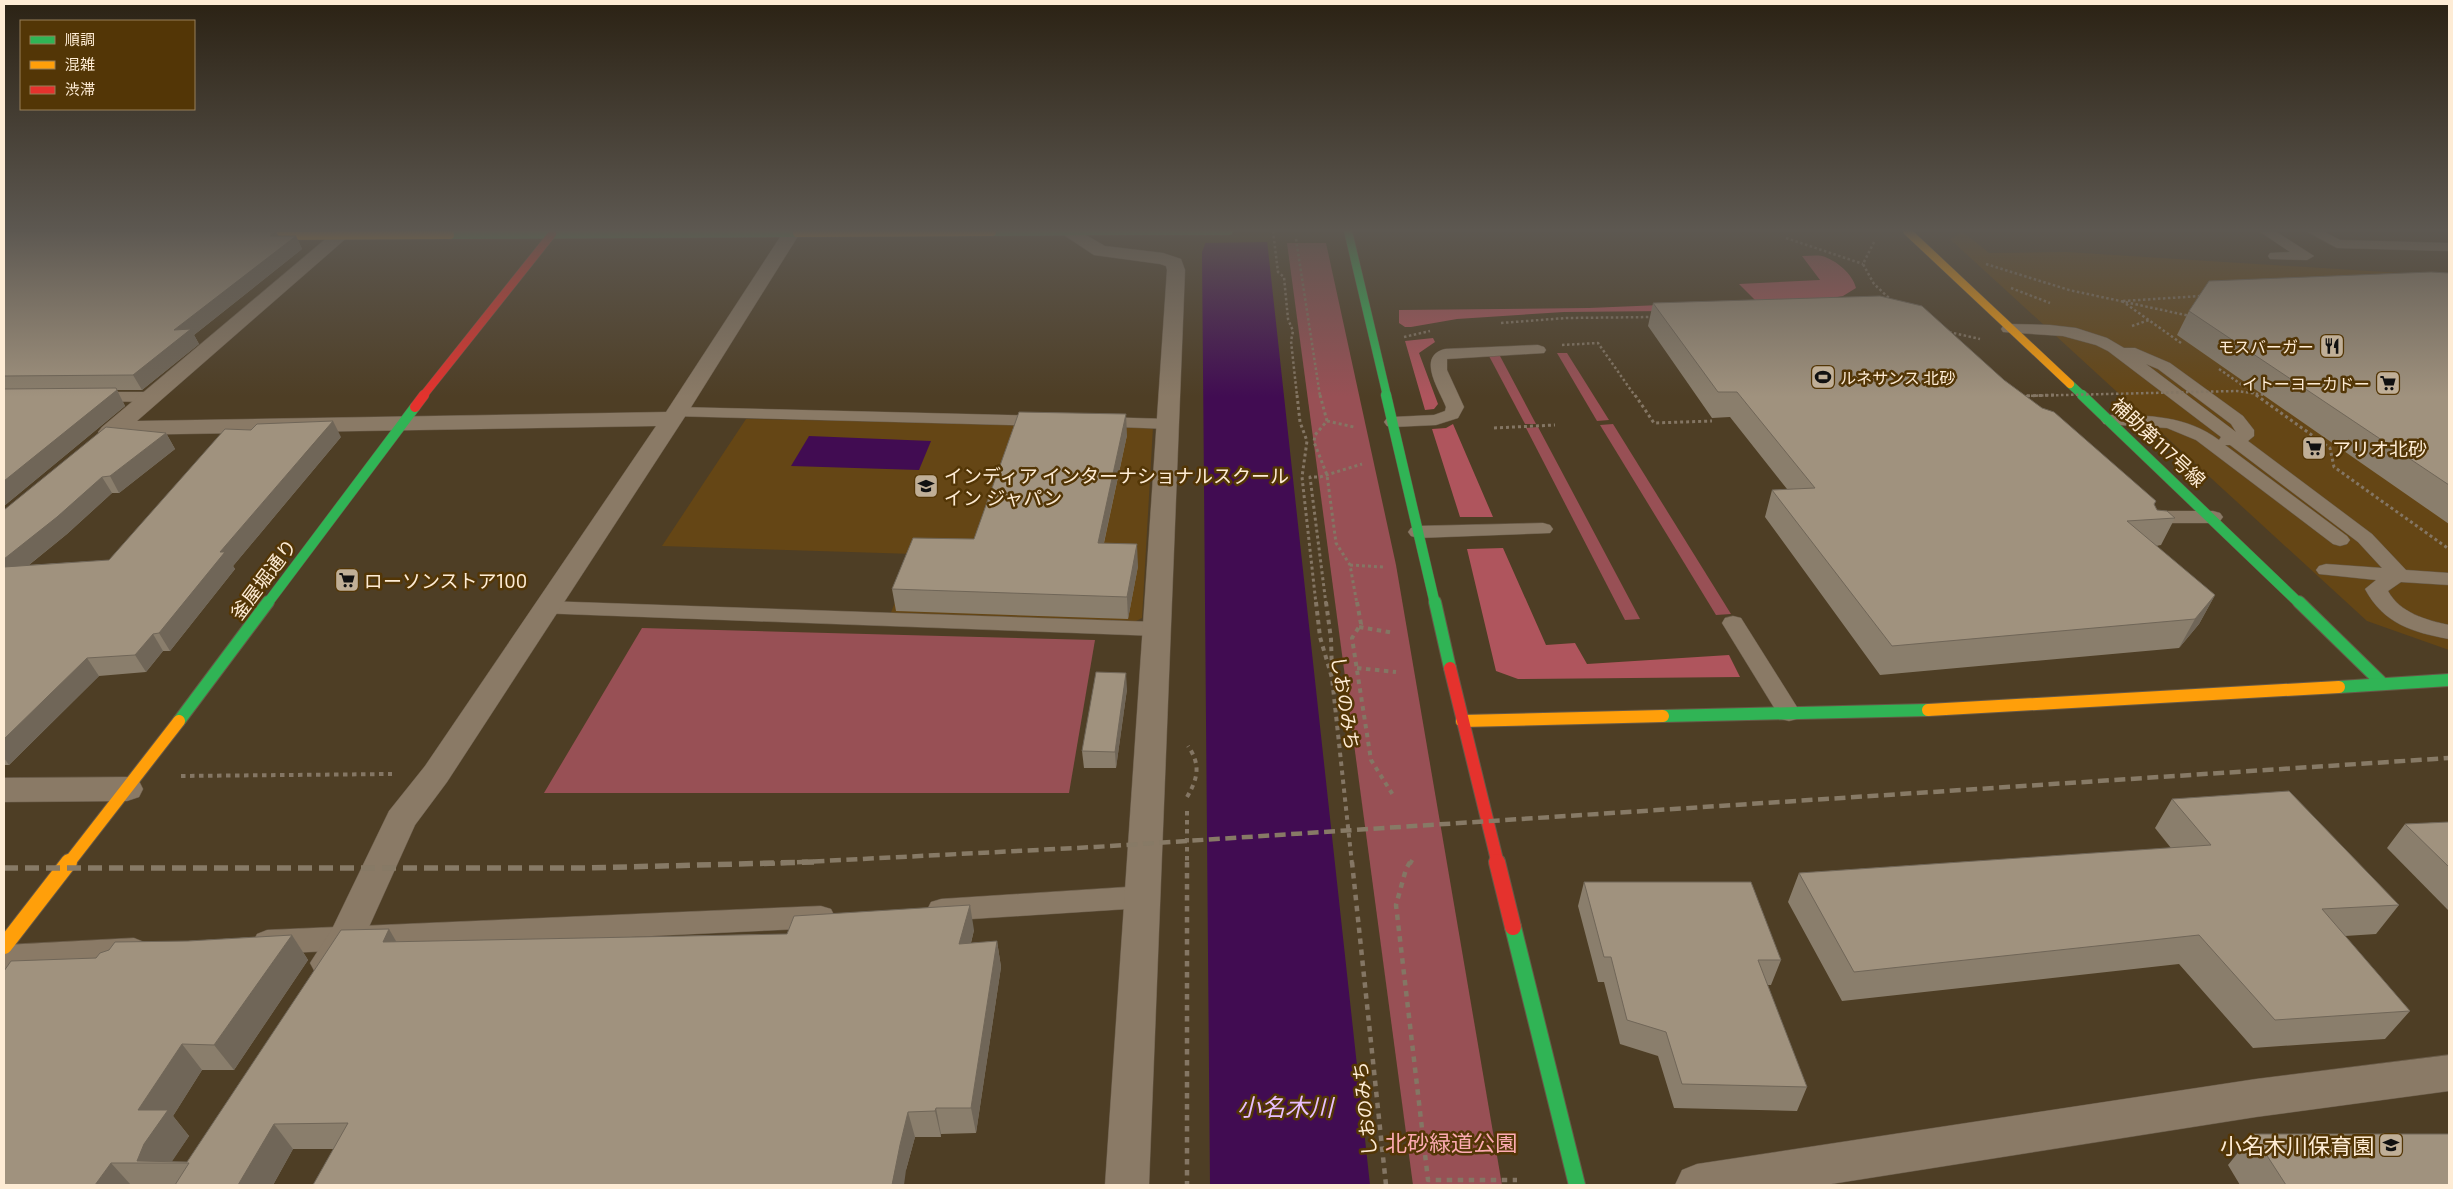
<svg xmlns="http://www.w3.org/2000/svg" width="2453" height="1189" font-family="'Exo 2','Noto Sans JP',sans-serif">
	<style>
		.built { fill: #654615 }
		.green { fill: #985055 }
		.forest { fill: #af555d }
		.water { fill: #410c52 }
		.pier { fill: #4e3e25 }
		.lines { fill: none; stroke-linecap: round; stroke-linejoin: round }
		.lane-casing { stroke: #675947; stroke-width: 1 }
		.street-casing { stroke: #675947; stroke-width: 1 }
		.fast-far3-casing { stroke: #675947; stroke-width: 9 }
		.fast-far2-casing { stroke: #675947; stroke-width: 11 }
		.fast-far1-casing { stroke: #675947; stroke-width: 14 }
		.fast-casing { stroke: #675947; stroke-width: 18 }
		.slow-far2-casing { stroke: #675947; stroke-width: 9 }
		.slow-far1-casing { stroke: #675947; stroke-width: 14 }
		.slow-casing { stroke: #675947; stroke-width: 18 }
		.jam-far3-casing { stroke: #675947; stroke-width: 9 }
		.jam-far2-casing { stroke: #675947; stroke-width: 11 }
		.jam-far1-casing { stroke: #675947; stroke-width: 14 }
		.jam-casing { stroke: #675947; stroke-width: 18 }
		.path-far3 { stroke: #847664; stroke-width: 2.5; stroke-dasharray: 2.5 2.5; stroke-linecap: butt }
		.path-far2 { stroke: #847664; stroke-width: 3; stroke-dasharray: 3 3; stroke-linecap: butt }
		.path-far1 { stroke: #847664; stroke-width: 4; stroke-dasharray: 4.5 4.5; stroke-linecap: butt }
		.path { stroke: #847664; stroke-width: 4.5; stroke-dasharray: 5.5 5.5; stroke-linecap: butt }
		.lane { fill: #8a7a66; fill-rule: evenodd }
		.street { fill: #8a7a66; fill-rule: evenodd }
		.fast-far3 { stroke: #30b455; stroke-width: 8 }
		.fast-far2 { stroke: #30b455; stroke-width: 10 }
		.fast-far1 { stroke: #30b455; stroke-width: 12 }
		.fast { stroke: #30b455; stroke-width: 16 }
		.slow-far2 { stroke: #ff9f0a; stroke-width: 8 }
		.slow-far1 { stroke: #ff9f0a; stroke-width: 12 }
		.slow { stroke: #ff9f0a; stroke-width: 16 }
		.jam-far3 { stroke: #e5322d; stroke-width: 8 }
		.jam-far2 { stroke: #e5322d; stroke-width: 10 }
		.jam-far1 { stroke: #e5322d; stroke-width: 12 }
		.jam { stroke: #e5322d; stroke-width: 16 }
		.rail-far1 { stroke: #877a66; stroke-width: 4.5; stroke-dasharray: 11 5.5; stroke-linecap: butt }
		.rail { stroke: #877a66; stroke-width: 5.5; stroke-dasharray: 14 7; stroke-linecap: butt }
		.fast-bridge-casing { stroke: #675947; stroke-width: 9; stroke-linecap: butt }
		.path-bridge-far1 { stroke: #847664; stroke-width: 2.5; stroke-dasharray: 2.5 2.5; stroke-linecap: butt }
		.path-bridge { stroke: #847664; stroke-width: 3; stroke-dasharray: 3 3; stroke-linecap: butt }
		.fast-bridge { stroke: #30b455; stroke-width: 8 }
		.wall { fill: #8a7e6c }
		.shaded-wall { fill: #706658 }
		.building { fill: #a0927e; stroke: #706658 }
		.labels { text-anchor: middle; dominant-baseline: central; stroke-width: 5; stroke-linejoin: round; paint-order: stroke }
		.far-poi-label { font-size: 16px; fill: #feecd5; stroke: #533606; text-anchor: end }
		.street-label { font-size: 19px; fill: #feecd5; stroke: #533606 }
		.poi-label { font-size: 19px; fill: #feecd5; stroke: #533606; text-anchor: start }
		.near-park-label { font-size: 22px; fill: #fcabb2; stroke: #533606 }
		.near-poi-label { font-size: 22px; fill: #feecd5; stroke: #533606; text-anchor: end }
		.near-water-label { font-size: 24px; font-style: italic; fill: #e8bfff; stroke: #533606 }
	</style>
	<rect width="100%" height="100%" fill="#4e3e25"/>
	<g class="built">
		<polygon points="1963,232 1989,253 2066,252 2449,276 2449,650 2367,621 1950,239"/>
		<polygon points="746,419 1153,427 1142,618 1132,623 890,615 914,554 662,546"/>
	</g>
	<g class="green">
		<polygon points="1287,243 1326,243 1396,565 1502,1185 1413,1185"/>
		<polygon points="1567,353 1609,420 1597,421 1557,353"/>
		<polygon points="1489,356 1500,356 1536,424 1525,424"/>
		<polygon points="1613,424 1731,614 1716,615 1600,425"/>
		<polygon points="1538,427 1640,619 1625,620 1526,428"/>
		<polygon points="642,628 1095,640 1069,793 544,793"/>
	</g>
	<g class="forest">
		<path d="M1802,256C1809,256 1816,255 1822,256C1836,260 1853,274 1856,288L1843,296L1768,310L1564,312L1457,319L1411,327H1405L1399,323V310L1589,308L1756,301L1739,284L1820,280Z"/>
		<polygon points="1433,338 1435,342 1419,353 1438,404 1434,409 1425,410 1405,341"/>
		<polygon points="1453,424 1493,517 1460,517 1432,429 1446,428"/>
		<polygon points="1503,548 1546,645 1575,643 1587,664 1729,655 1740,677 1518,679 1496,671 1467,549"/>
	</g>
	<g class="water">
		<polygon points="1205,231 1266,231 1370,1185 1210,1185 1202,252 1205,244"/>
		<polygon points="809,436 931,441 919,470 791,466"/>
	</g>
	<polygon class="pier" points="1202,231 1269,231 1270,242 1202,243"/>
	<g class="lines">
		<defs>
			<g id="lane">
				<polygon points="2259,231 2275,231 2314,256 2307,260 2270,259 2268,256 2270,253 2290,252"/>
				<polygon points="2306,231 2323,231 2340,240 2449,243 2449,251 2337,248"/>
				<path d="M2009,324L2050,325L2076,328L2107,338L2124,348H2135L2170,363L2243,416L2254,430V436L2248,441L2372,534L2406,570L2449,573V585L2401,582L2388,591C2400,613 2426,620 2449,625V639C2412,632 2384,624 2365,589L2376,580L2319,574L2316,570L2319,566L2326,564L2382,568L2358,542L2230,445H2225L2347,536L2350,540L2347,544L2340,546L2333,544L2196,440L2167,428L2104,424L2101,420L2104,416L2110,415C2149,415 2187,416 2219,440L2221,437L2108,351L2096,345L2063,336L2003,332L2001,329L2003,326ZM2146,364L2158,369L2231,424L2236,432Z"/>
				<path d="M1538,345L1544,347L1546,350L1544,353L1447,359V370L1464,407L1458,418L1436,425L1393,427L1387,426L1384,422L1387,418L1393,417L1434,415L1445,411L1446,407C1439,389 1416,356 1445,349Z"/>
				<polygon points="91,392 153,392 159,393 162,397 159,401 153,402 85,401 82,397 85,393"/>
				<polygon points="677,407 1046,416 1052,417 1055,421 1052,425 1046,426 671,416 668,412 671,408"/>
				<polygon points="1099,417 1169,419 1175,420 1178,424 1175,428 1169,429 1093,426 1090,422 1093,418"/>
				<path d="M2167,511H2213L2220,513L2223,517L2220,521L2213,523H2170C2161,532 2158,539 2145,535L2142,531L2155,515Z"/>
				<polygon points="1543,523 1550,525 1553,529 1550,533 1418,538 1411,536 1408,532 1411,528 1418,526"/>
				<polygon points="545,601 1157,622 1165,624 1168,629 1165,634 1157,636 537,613 534,608 537,603"/>
				<polygon points="1733,616 1741,618 1797,707 1801,713 1797,719 1789,721 1781,719 1722,623 1725,618"/>
				<polygon points="1143,886 1153,889 1157,897 1153,905 1143,908 941,921 931,918 927,910 931,902 941,899"/>
				<polygon points="821,906 831,909 835,917 831,925 821,928 267,954 257,950 253,942 257,934 267,930"/>
				<polygon points="134,938 144,942 148,950 144,958 134,962 4,969 4,945"/>
			</g>
			<g id="street">
				<polygon points="335,231 345,231 350,235 137,421 666,412 784,231 798,231 800,233 688,412 447,782 415,825 364,938 342,974 329,978 316,974 310,963 332,929 389,811 425,766 656,426 121,435 110,439 102,437 98,432 102,427"/>
				<polygon points="1058,231 1079,231 1105,246 1163,253 1181,259 1185,270 1149,1185 1105,1185 1167,270 1166,266 1160,264 1094,255"/>
				<polygon points="127,777 139,781 143,789 139,797 127,801 4,802 4,778"/>
				<polygon points="2449,1055 2449,1091 2256,1117 1825,1185 1675,1185 1682,1170 1697,1164 2256,1079"/>
			</g>
			<g id="fast-far3">
				<polyline points="1348,231 1387,396"/>
				<polyline points="992,232 1112,231"/>
				<polyline points="450,235 797,233"/>
				<polyline points="2070,384 2083,396"/>
			</g>
			<g id="fast-far2">
				<polyline points="1386,395 1435,604"/>
				<polyline points="2082,395 2300,604"/>
				<polyline points="267,604 415,407"/>
			</g>
			<g id="fast-far1">
				<polyline points="1435,602 1450,668"/>
				<polyline points="2299,602 2383,684"/>
				<polyline points="2339,687 2449,680"/>
				<polyline points="1663,716 1928,710"/>
				<polyline points="179,721 268,602"/>
			</g>
			<polyline id="fast" points="1513,927 1577,1185"/>
			<g id="slow-far2">
				<polyline points="1907,231 2070,384"/>
				<polyline points="797,233 992,232"/>
				<polyline points="241,236 450,235"/>
			</g>
			<g id="slow-far1">
				<polyline points="1928,710 2339,687"/>
				<polyline points="1462,721 1663,716"/>
				<polyline points="68,864 179,721"/>
			</g>
			<polyline id="slow" points="4,946 69,862"/>
			<polyline id="jam-far3" points="423,396 552,234"/>
			<polyline id="jam-far2" points="415,407 424,395"/>
			<polyline id="jam-far1" points="1450,668 1498,864"/>
			<polyline id="jam" points="1497,862 1513,927"/>
		</defs>
		<use href="#lane" class="lane-casing"/>
		<use href="#street" class="street-casing"/>
		<use href="#fast-far3" class="fast-far3-casing"/>
		<use href="#fast-far2" class="fast-far2-casing"/>
		<use href="#fast-far1" class="fast-far1-casing"/>
		<use href="#fast" class="fast-casing"/>
		<use href="#slow-far2" class="slow-far2-casing"/>
		<use href="#slow-far1" class="slow-far1-casing"/>
		<use href="#slow" class="slow-casing"/>
		<use href="#jam-far3" class="jam-far3-casing"/>
		<use href="#jam-far2" class="jam-far2-casing"/>
		<use href="#jam-far1" class="jam-far1-casing"/>
		<use href="#jam" class="jam-casing"/>
		<g class="path-far3">
			<polyline points="1273,231 1278,272 1284,277 1288,319 1293,331 1291,341 1297,396"/>
			<polyline points="1786,238 1863,264"/>
			<polyline points="1296,239 1320,396"/>
			<polyline points="1874,242 1863,264 1874,284 1890,299"/>
			<polyline points="1986,264 2069,290 2190,316"/>
			<polyline points="2011,288 2050,303"/>
			<polyline points="2122,301 2181,343"/>
			<polyline points="2123,301 2201,296"/>
			<polyline points="1501,323 1566,318 1654,317"/>
			<polyline points="2132,326 2149,320"/>
			<polyline points="1949,332 1980,339"/>
			<polyline points="1404,337 1430,331"/>
			<polyline points="1562,345 1598,343 1635,396"/>
			<polyline points="2219,369 2258,396"/>
		</g>
		<g class="path-far2">
			<polyline points="1297,395 1300,422 1307,441 1302,477 1316,604"/>
			<polyline points="1320,395 1327,421 1315,435 1314,442 1327,475 1336,543 1350,565 1357,604"/>
			<polyline points="1635,395 1654,423 1712,421"/>
			<polyline points="2256,395 2330,448 2334,467 2449,549"/>
			<polyline points="1327,421 1354,427"/>
			<polyline points="1494,428 1555,425"/>
			<polyline points="1350,565 1383,567"/>
			<polyline points="1326,604 1310,477 1320,477 1362,464"/>
		</g>
		<g class="path-far1">
			<polyline points="1316,602 1320,637 1332,678 1352,864"/>
			<polyline points="1326,602 1331,639 1332,674"/>
			<polyline points="1357,602 1361,624 1352,638 1371,760 1393,795"/>
			<polyline points="1359,627 1394,633"/>
			<polyline points="1357,668 1396,672"/>
			<polyline points="181,776 392,774"/>
			<path d="M1187,797C1198,778 1201,765 1188,746"/>
			<polyline points="1187,811 1187,864"/>
			<polyline points="1410,864 1414,857"/>
		</g>
		<g class="path">
			<polyline points="1187,862 1187,1185"/>
			<polyline points="1352,862 1386,1185"/>
			<polyline points="1410,862 1406,869 1396,905 1428,1180 1517,1180"/>
		</g>
		<use href="#lane" class="lane"/>
		<use href="#street" class="street"/>
		<use href="#fast-far3" class="fast-far3"/>
		<use href="#fast-far2" class="fast-far2"/>
		<use href="#fast-far1" class="fast-far1"/>
		<use href="#fast" class="fast"/>
		<use href="#slow-far2" class="slow-far2"/>
		<use href="#slow-far1" class="slow-far1"/>
		<use href="#slow" class="slow"/>
		<use href="#jam-far3" class="jam-far3"/>
		<use href="#jam-far2" class="jam-far2"/>
		<use href="#jam-far1" class="jam-far1"/>
		<use href="#jam" class="jam"/>
		<polyline class="rail-far1" points="764,864 1095,847 2449,758"/>
		<polyline class="rail" points="4,868 586,868 814,862"/>
		<defs>
			<polyline id="fast-bridge" points="1112,231 1229,231"/>
		</defs>
		<use href="#fast-bridge" class="fast-bridge-casing"/>
		<polyline class="path-bridge-far1" points="2021,396 2237,391 2265,395"/>
		<polyline class="path-bridge" points="2021,396 2055,395"/>
		<use href="#fast-bridge" class="fast-bridge"/>
	</g>
	<g class="wall">
		<polygon points="4,231 276,231 278,236 296,236 302,249 194,335 199,344 142,390 117,390 125,406 4,506"/>
		<polygon points="2449,273 2449,524 2177,335 2189,311"/>
		<polygon points="1653,303 2004,380 2156,501 2154,505 2157,510 2175,518 2161,545 2156,546 2215,595 2199,624 2179,648 1880,675 1765,517 1772,490 1787,489 1730,417 1712,418 1648,326"/>
		<polygon points="166,433 175,449 119,493 112,493 67,534 29,565 109,560 341,437 233,566 235,569 170,651 163,651 146,672 99,676 9,765 4,765 4,510"/>
		<polygon points="1127,435 1104,543 1138,566 1128,619 896,611 892,589 974,539"/>
		<polygon points="1127,689 1116,768 1084,768 1082,751"/>
		<polygon points="2172,799 2399,905 2376,934 2345,936 2410,1011 2385,1039 2253,1048 2179,964 1842,1001 1788,902 1799,873 2171,848 2155,828"/>
		<polygon points="2449,822 2449,911 2387,848 2405,824"/>
		<polygon points="1584,882 1781,960 1771,985 1767,985 1807,1087 1797,1111 1674,1108 1658,1056 1620,1044 1604,982 1598,982 1578,906"/>
		<polygon points="974,930 971,943 997,941 1001,967 976,1133 941,1134 941,1137 915,1137 906,1170 334,1149 293,1149 273,1185 4,1185 96,958 188,941 292,935 308,960 234,1070 202,1070 173,1116 189,1136 171,1162 187,1162 396,942"/>
		<polygon points="2253,1134 2449,1185 2240,1185 2228,1165"/>
	</g>
	<g class="shaded-wall">
		<polygon points="274,231 276,231 281,243 270,236"/>
		<polygon points="296,236 302,249 194,335 199,344 142,390 133,375 174,330"/>
		<polygon points="116,388 125,406 4,506 4,481"/>
		<polygon points="1126,414 1127,435 1099,565 1098,543"/>
		<polygon points="333,421 341,437 233,566 235,569 170,651 159,633 220,552"/>
		<polygon points="166,433 175,449 119,493 110,476"/>
		<polygon points="102,477 112,493 67,534 4,585 4,559"/>
		<polygon points="1137,544 1138,566 1128,619 1127,597"/>
		<polygon points="2215,595 2199,624 2179,648 2195,619"/>
		<polygon points="153,634 163,651 146,672 135,655"/>
		<polygon points="87,658 99,676 9,765 4,758 4,739"/>
		<polygon points="1126,673 1127,689 1116,768 1115,752"/>
		<polygon points="970,905 974,930 964,970 959,944"/>
		<polygon points="389,929 404,955 383,942"/>
		<polygon points="292,935 308,960 234,1070 214,1045"/>
		<polygon points="997,941 1001,967 976,1133 971,1108"/>
		<polygon points="182,1044 202,1070 173,1116 189,1136 171,1163 137,1161 138,1110"/>
		<polygon points="936,1108 941,1134 941,1137 935,1111"/>
		<polygon points="908,1112 915,1137 906,1170 904,1185 892,1185 900,1145"/>
		<polygon points="274,1124 293,1149 273,1185 238,1185"/>
		<polygon points="111,1163 131,1185 95,1185"/>
	</g>
	<g class="building">
		<polygon points="4,231 274,231 270,236 296,236 174,330 191,329 133,375 4,376"/>
		<polygon points="2431,272 2449,273 2449,485 2189,311 2209,281"/>
		<polygon points="1880,296 1922,306 2004,380 2042,408 2054,412 2156,501 2154,504 2157,510 2167,511 2175,518 2127,521 2215,595 2195,619 1892,646 1772,490 1815,488 1737,392 1718,392 1653,303"/>
		<polygon points="116,388 117,390 4,481 4,389"/>
		<polygon points="1019,412 1126,414 1098,543 1137,544 1127,597 892,589 913,538 974,539"/>
		<polygon points="333,421 220,552 225,552 159,633 153,634 135,655 87,658 4,739 4,567 109,560 225,429 251,430 257,424"/>
		<polygon points="106,427 166,433 110,476 102,477 57,517 4,559 4,510"/>
		<polygon points="1096,672 1126,673 1115,752 1082,751"/>
		<polygon points="2289,791 2399,905 2322,909 2410,1011 2275,1020 2199,935 1854,972 1799,873 2211,845 2172,799"/>
		<polygon points="2449,822 2449,867 2405,824"/>
		<polygon points="1584,882 1751,882 1781,960 1758,960 1807,1087 1682,1084 1666,1032 1627,1020 1611,957 1604,957"/>
		<polygon points="970,905 959,944 997,941 971,1108 936,1108 935,1111 908,1112 900,1145 892,1185 313,1185 348,1123 274,1124 238,1185 175,1185 189,1163 111,1163 95,1185 4,1185 4,971 11,961 96,958 100,953 109,950 115,942 188,941 292,935 214,1045 182,1044 138,1110 168,1110 144,1144 137,1161 187,1162 341,930 389,929 383,942 787,934 794,916"/>
		<polygon points="2253,1134 2449,1134 2449,1185 2286,1185"/>
	</g>
	<linearGradient id="sky" x2="0" y2="1"><stop stop-color="#2b2214"/><stop offset="0.58" stop-color="#5d5851"/><stop offset="1" stop-color="#5d5851" stop-opacity="0"/></linearGradient>
	<rect width="2453" height="397" fill="url(#sky)"/>
	<defs>
		<symbol id="restaurant-square" viewBox="-11 -11 22 22"><rect x="-9" y="-9" width="18" height="18" rx="4" fill="#c0af97" stroke="#533606"/><path d="M-5-6h1v4h1v-4h1v4h1v-4h1v5L-1.5 .5V6h-2V.5L-5-1ZM5-6V6H3V1.5H1.5Q1.5-4 5-6Z" fill="#111"/></symbol>
		<symbol id="stadium-square" viewBox="-11 -11 22 22"><rect x="-9" y="-9" width="18" height="18" rx="4" fill="#c0af97" stroke="#533606"/><path d="M0-5a6.5 5 0 1 0 0 10a6.5 5 0 1 0 0-10ZM-3.5-1.8h7v3.6h-7Z" fill="#111"/></symbol>
		<symbol id="supermarket-square" viewBox="-11 -11 22 22"><rect x="-9" y="-9" width="18" height="18" rx="4" fill="#c0af97" stroke="#533606"/><path d="M-6-5.5h2.5l.6 2H6L4.5 2H-2.5L-4.4-4H-6ZM-1.5 3.2a1.3 1.3 0 1 0 .1 0ZM3 3.2a1.3 1.3 0 1 0 .1 0Z" fill="#111"/></symbol>
		<symbol id="school-square" viewBox="-11 -11 22 22"><rect x="-9" y="-9" width="18" height="18" rx="4" fill="#c0af97" stroke="#533606"/><path d="M0-5L7-2L0 1L-7-2ZM-4 1L0 2.5L4 1V4Q0 6-4 4Z" fill="#111"/></symbol>
	</defs>
	<g fill-rule="evenodd">
		<use href="#restaurant-square" x="2318" y="332" width="28" height="28"/>
		<use href="#stadium-square" x="1809" y="363" width="28" height="28"/>
		<use href="#supermarket-square" x="2374" y="369" width="28" height="28"/>
		<use href="#supermarket-square" x="2300" y="434" width="28" height="28"/>
		<use href="#school-square" x="912" y="472" width="28" height="28"/>
		<use href="#supermarket-square" x="333" y="566" width="28" height="28"/>
		<use href="#school-square" x="2377" y="1131" width="28" height="28"/>
	</g>
	<g class="labels">
		<g class="far-poi-label">
			<text x="2314" y="346">モスバーガー</text>
			<text x="1840" y="377" text-anchor="start">ルネサンス 北砂</text>
			<text x="2370" y="383">イトーヨーカドー</text>
		</g>
		<g class="street-label">
			<text transform="translate(2159 442) rotate(43)">補助第117号線</text>
			<text transform="translate(263 579) rotate(-53)">釜屋堀通り</text>
			<text transform="translate(1346 703) rotate(81)">しおのみち</text>
			<text transform="translate(1364 1109) rotate(-96)">しおのみち</text>
		</g>
		<g class="poi-label">
			<text x="2332" y="448">アリオ北砂</text>
			<text x="944" y="475">インディア インターナショナルスクール<tspan x="944" dy="22">イン ジャパン</tspan></text>
			<text x="364" y="580">ローソンストア100</text>
		</g>
		<g class="near-park-label">
			<text x="1451" y="1142">北砂緑道公園</text>
		</g>
		<g class="near-poi-label">
			<text x="2374" y="1145">小名木川保育園</text>
		</g>
		<g class="near-water-label">
			<text x="1285" y="1106">小名木川</text>
		</g>
	</g>
	<rect width="2453" height="1189" fill="none" stroke="#feecd5" stroke-width="10"/>
	<rect x="20" y="20" width="175" height="90" fill="#533606" stroke="#977f59"/>
	<rect x="30" y="36" width="25" height="8" fill="#30b455" stroke="#977f59"/>
	<text x="65" y="45" font-size="15" fill="#feecd5">順調</text>
	<rect x="30" y="61" width="25" height="8" fill="#ff9f0a" stroke="#977f59"/>
	<text x="65" y="70" font-size="15" fill="#feecd5">混雑</text>
	<rect x="30" y="86" width="25" height="8" fill="#e5322d" stroke="#977f59"/>
	<text x="65" y="95" font-size="15" fill="#feecd5">渋滞</text>
</svg>
